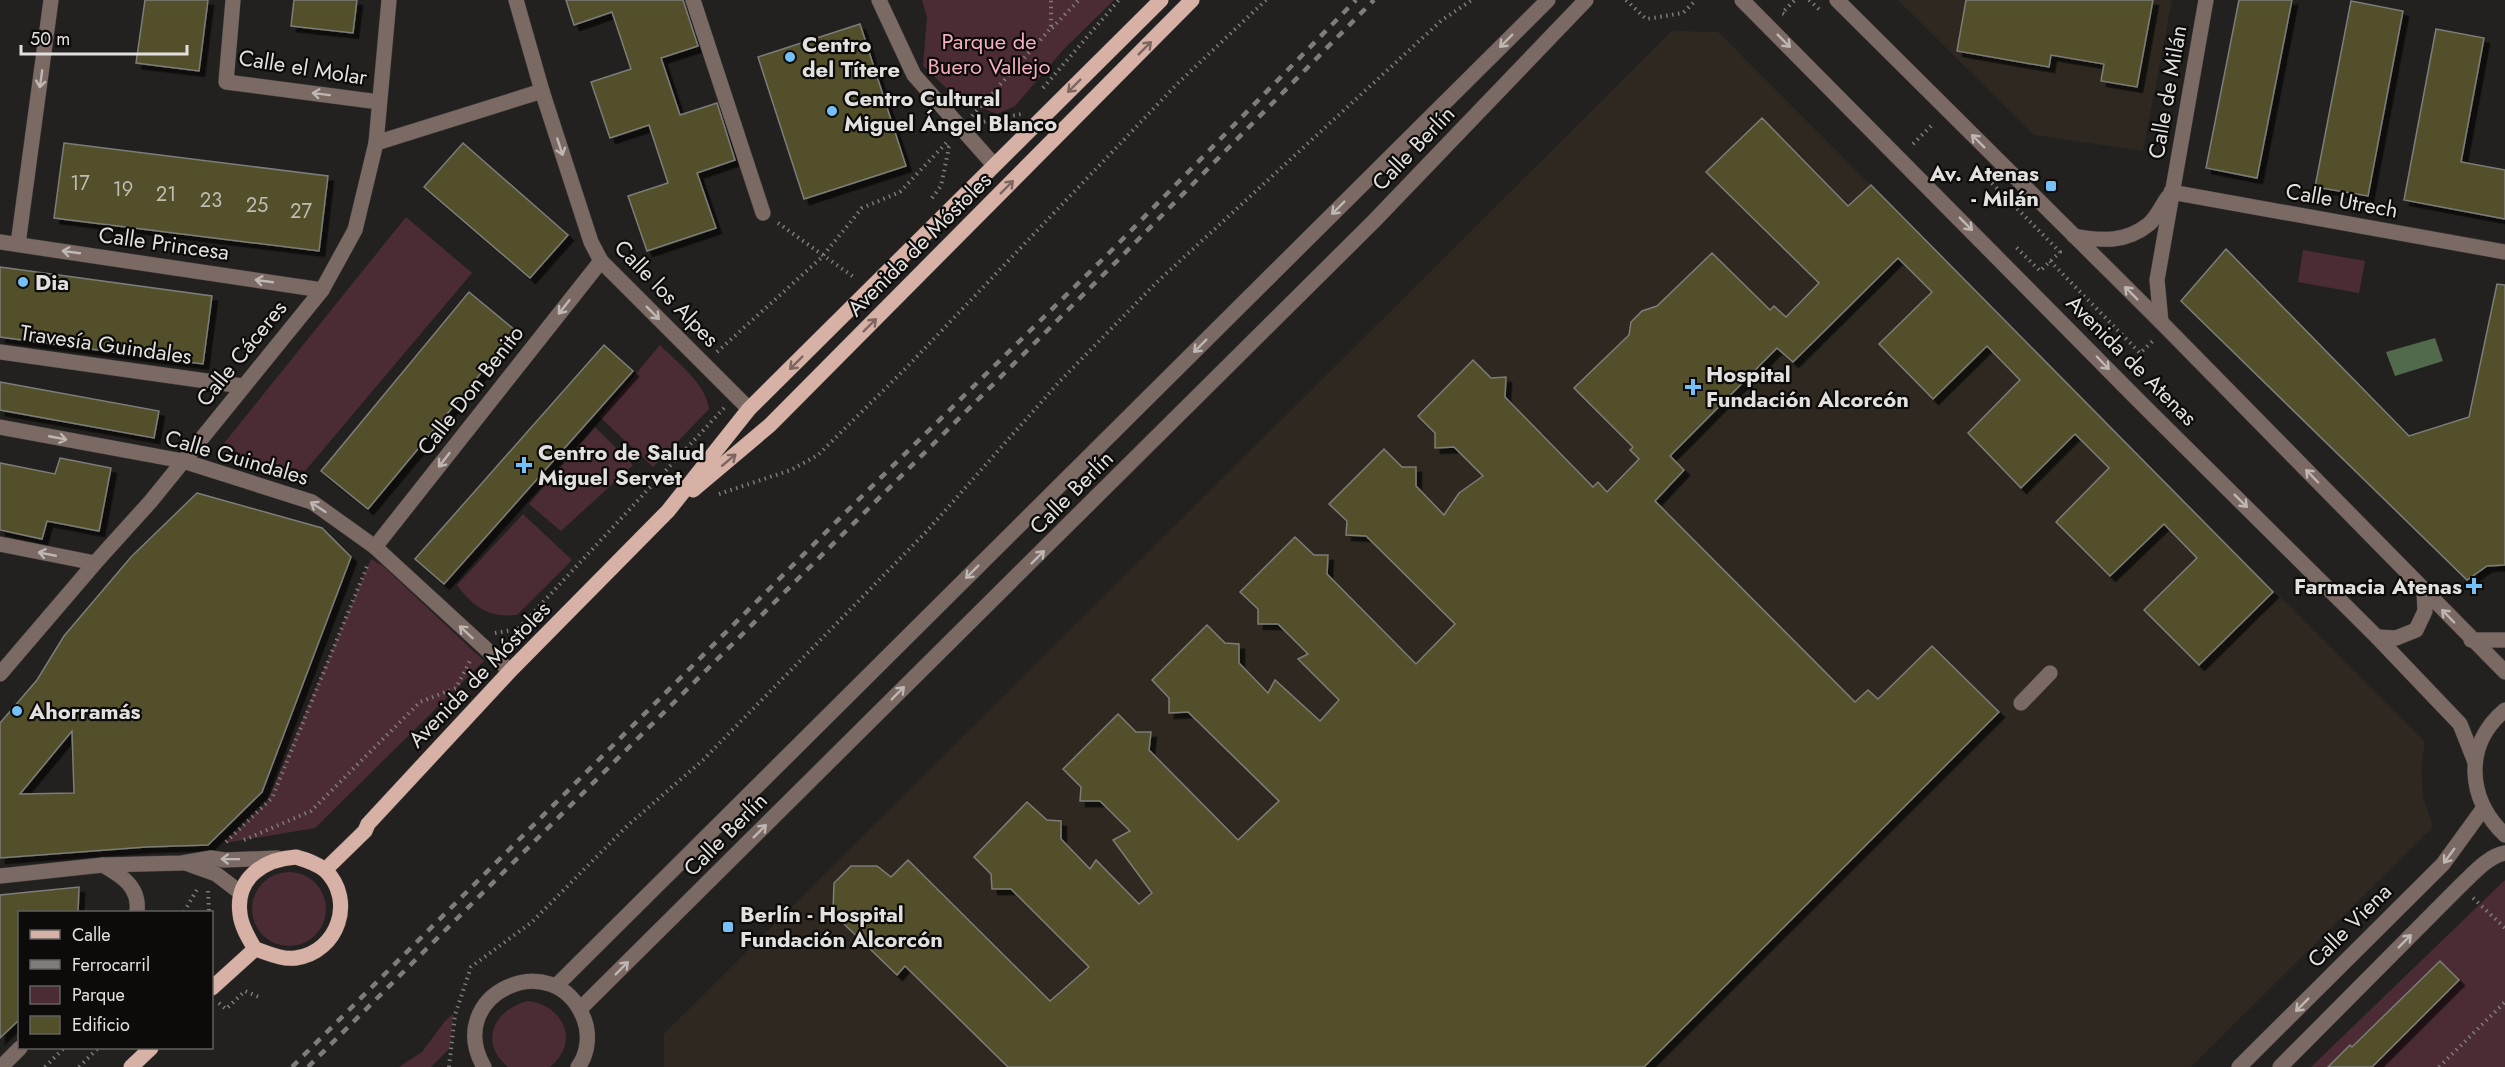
<svg xmlns="http://www.w3.org/2000/svg" width="2505" height="1067" font-family="Jost,sans-serif">
	<style>
		.built { fill: #2e2821 }
		.green { fill: #4b2c34 }
		.water { fill: #516a4c }
		.building { fill: #52502b; stroke: #7c7c79; stroke-width: 1.5; fill-rule: evenodd; filter: url(#shadow) }
		.lines { fill: none; stroke-linecap: round; stroke-linejoin: round }
		.minor-casing { stroke: #3e3c3a; stroke-width: 16 }
		.major-casing { stroke: #3e3c3a; stroke-width: 16 }
		.path { stroke: #7d7c7a; stroke-width: 4; stroke-dasharray: 1.5 4.5; stroke-linecap: butt }
		.minor { stroke: #7b6963; stroke-width: 15 }
		.major { stroke: #d7b1a5; stroke-width: 15 }
		.rail { stroke: #7f7d7b; stroke-width: 4.5; stroke-dasharray: 8 8; stroke-linecap: butt }
		.oneway { stroke: #beb7b4 }
		.oneway2 { stroke: #7c665f }
		.poi-dot { fill: #75c0f6; stroke: #0c0b0a; stroke-width: 2 }
		.labels { text-anchor: middle; dominant-baseline: central; stroke-width: 4.5; stroke-linejoin: round; paint-order: stroke }
		.number-label { font-size: 20px; fill: #bebdb2 }
		.park-label { font-size: 22px; fill: #f5aebe; stroke: #0c0b0a }
		.poi-label { font-size: 22px; font-weight: bold; fill: #e2e1df; stroke: #0c0b0a; text-anchor: start }
		.street-label { font-size: 22px; fill: #e2e1df; stroke: #0c0b0a }
	</style>
	<defs>
		<filter id="shadow"><feDropShadow dx="5.5" dy="5.5" stdDeviation="0" flood-color="#0009"/></filter>
	</defs>
	<rect width="100%" height="100%" fill="#23211f"/>
	<g class="built">
		<polygon points="1898,0 2172,0 2143,151 2034,135"/>
		<polygon points="1672,31 1718,32 2425,742 2421,767 2423,797 2433,827 2191,1067 664,1067 664,1034"/>
	</g>
	<g class="green">
		<polygon points="922,0 1114,0 1064,49 1015,106 997,114 956,97 923,66 927,17"/>
		<polygon points="406,217 472,273 305,471 217,452"/>
		<polygon points="2303,250 2365,261 2359,293 2298,282"/>
		<path d="M660,345C677,363 706,383 709,409L653,467L600,417Z"/>
		<polygon points="595,427 633,465 561,531 529,504"/>
		<path d="M523,514L572,560L517,615C489,618 473,607 457,585Z"/>
		<polygon points="371,559 383,566 484,661 315,828 225,843 267,802"/>
		<circle cx="289" cy="909" r="37"/>
		<polygon points="2505,880 2505,1067 2311,1067"/>
		<path d="M528,1001C563,1005 581,1042 550,1067H508C478,1043 494,1009 528,1001Z"/>
		<polygon points="453,1014 450,1048 431,1067 399,1067 422,1052 445,1021"/>
	</g>
	<polygon class="water" points="2435,338 2443,361 2395,376 2386,352"/>
	<g class="building">
		<polygon points="145,0 208,0 199,71 136,63"/>
		<polygon points="294,0 357,0 353,33 291,26"/>
		<polygon points="566,0 683,0 698,46 661,58 680,115 717,103 735,160 697,173 716,228 647,251 628,196 668,183 649,125 610,138 591,82 631,69 612,12 574,25"/>
		<polygon points="1966,0 2153,0 2137,87 2101,81 2104,64 2051,55 2049,67 1957,51"/>
		<polygon points="2239,0 2292,0 2257,178 2206,168"/>
		<polygon points="2351,1 2403,11 2368,196 2315,187"/>
		<polygon points="860,24 906,166 804,199 758,57"/>
		<polygon points="2436,29 2484,38 2461,162 2505,170 2505,219 2404,200"/>
		<polygon points="1762,118 1848,206 1871,185 2273,592 2199,665 2144,610 2197,558 2164,524 2110,576 2056,522 2109,468 2075,434 2021,488 1968,433 2020,380 1987,346 1933,399 1879,344 1932,292 1898,258 1793,362 1777,348 1670,456 1684,470 1655,501 1855,702 1868,690 1878,699 1932,646 1999,712 1644,1067 1008,1067 905,966 897,975 844,924 833,911 834,883 851,866 877,866 891,877 908,860 1050,1001 1089,967 1011,889 992,889 991,874 974,857 1027,802 1047,820 1061,821 1061,839 1090,869 1096,860 1139,904 1152,893 1113,840 1130,831 1100,801 1080,801 1081,787 1063,769 1118,714 1136,732 1151,732 1149,750 1238,840 1279,801 1188,712 1169,713 1169,698 1152,680 1207,625 1225,643 1239,644 1239,663 1268,693 1275,680 1320,721 1339,700 1298,659 1308,654 1278,624 1258,624 1258,609 1240,592 1295,537 1314,555 1328,555 1327,574 1416,664 1455,624 1366,536 1346,535 1347,521 1329,504 1384,449 1402,467 1416,467 1416,486 1444,515 1459,493 1483,476 1454,447 1435,448 1435,433 1418,416 1473,360 1491,378 1506,377 1505,397 1593,487 1598,482 1607,492 1639,459 1630,450 1633,447 1574,388 1629,335 1631,322 1642,311 1657,306 1712,253 1770,310 1774,306 1786,317 1819,283 1706,172"/>
		<polygon points="64,143 328,176 319,251 54,218"/>
		<polygon points="463,143 568,235 530,278 424,187"/>
		<polygon points="2226,249 2409,436 2469,417 2497,284 2505,285 2505,565 2487,566 2467,580 2181,301"/>
		<polygon points="0,267 212,296 203,364 0,337"/>
		<polygon points="469,292 516,331 368,509 321,471"/>
		<polygon points="604,345 633,371 444,584 415,559"/>
		<polygon points="0,382 159,411 154,438 0,410"/>
		<polygon points="60,458 111,468 99,531 47,521 42,539 0,530 0,463 55,474"/>
		<path d="M197,493L322,528L351,557L262,792L208,845L146,847L0,858V723L37,680L64,636L131,557ZM72,731L74,793L20,794Z"/>
		<polygon points="79,887 78,912 20,912 20,1019 0,1038 0,895"/>
		<polygon points="2440,961 2459,980 2372,1067 2328,1067 2350,1045 2352,1047"/>
	</g>
	<g class="lines">
		<defs>
			<g id="minor">
				<polyline points="233,0 226,82 379,102"/>
				<polyline points="516,0 542,91 591,242 601,261 749,409"/>
				<polyline points="693,0 763,213"/>
				<polyline points="879,0 914,75 994,165"/>
				<polyline points="1742,0 2139,401 2377,637 2460,724 2475,762"/>
				<polyline points="1837,0 2161,322 2505,672"/>
				<polyline points="376,143 542,91"/>
				<polyline points="2171,192 2505,252"/>
				<path d="M2074,236C2101,241 2126,243 2149,224C2157,217 2162,205 2168,197"/>
				<polyline points="0,242 322,290"/>
				<polyline points="18,244 51,0"/>
				<polyline points="2161,322 2157,280 2206,0"/>
				<polyline points="0,352 242,386"/>
				<polyline points="0,427 183,461 312,502 375,547 510,671"/>
				<polyline points="0,544 95,563"/>
				<polyline points="375,547 601,261"/>
				<polyline points="2377,637 2396,638 2416,630 2425,611 2424,591"/>
				<polyline points="2471,640 2505,640"/>
				<polyline points="0,674 95,563 151,501 322,290 355,230 376,143 389,0"/>
				<polyline points="2021,703 2050,673"/>
				<path d="M2505,710C2463,745 2467,799 2505,835"/>
				<polyline points="188,864 216,874 241,893"/>
				<path d="M103,865C122,876 140,887 137,912"/>
				<polyline points="0,876 103,865 182,863 211,858 225,860 278,858"/>
				<polyline points="556,986 1548,0"/>
				<polyline points="580,1009 1374,221 1586,0"/>
				<polyline points="1,1067 20,1048"/>
				<path d="M484,1067C442,994 555,943 584,1019C590,1034 588,1054 578,1067"/>
				<polyline points="2239,1067 2443,864 2483,809"/>
				<path d="M2280,1067L2460,886C2473,874 2488,856 2505,853"/>
			</g>
			<g id="major">
				<polyline points="693,490 770,425 1192,0"/>
				<path d="M296,857C306,860 316,863 325,870C356,900 338,952 296,958C282,960 268,953 255,949C249,939 241,926 240,914C235,878 264,859 296,857Z"/>
				<polyline points="325,870 365,831 368,824 510,671 668,511 749,409 1161,0"/>
				<polyline points="212,988 255,949"/>
				<polyline points="131,1067 151,1048"/>
			</g>
		</defs>
		<use href="#minor" class="minor-casing"/>
		<use href="#major" class="major-casing"/>
		<g class="path">
			<polyline points="1626,0 1646,19 1683,13 1696,0"/>
			<polyline points="1809,0 1822,12"/>
			<polyline points="1784,14 1782,13 1795,0"/>
			<polyline points="1052,28 1079,0"/>
			<polyline points="1043,88 1119,0"/>
			<polyline points="972,116 1051,28 1051,0"/>
			<polyline points="978,123 1021,114"/>
			<polyline points="1913,144 1933,124"/>
			<polyline points="1975,166 2060,252 2040,271 2016,247"/>
			<polyline points="932,198 941,186 949,147 952,145"/>
			<polyline points="778,223 855,278"/>
			<polyline points="2050,261 2140,353 2155,339"/>
			<polyline points="2099,337 2112,325"/>
			<polyline points="717,352 821,258 862,208 900,192 948,141"/>
			<polyline points="719,494 791,470 818,455 906,368 1177,84 1266,0"/>
			<polyline points="495,633 518,629 724,408"/>
			<polyline points="244,840 311,811 420,702 456,688 471,659"/>
			<polyline points="226,842 272,798 368,564"/>
			<polyline points="208,891 209,912"/>
			<polyline points="2473,898 2505,928"/>
			<polyline points="184,912 199,886"/>
			<polyline points="219,1003 226,1009 245,991 259,997"/>
			<polyline points="45,1067 64,1048"/>
			<polyline points="79,1067 98,1048"/>
			<polyline points="449,1067 455,1015 471,967 532,922 627,826 703,760 926,532 1060,381 1156,283 1442,20 1472,0"/>
			<polyline points="2439,1067 2505,1002"/>
		</g>
		<use href="#minor" class="minor"/>
		<use href="#major" class="major"/>
		<g class="rail">
			<polyline points="292,1067 850,508 1112,250 1356,0"/>
			<polyline points="308,1067 1121,257 1374,0"/>
		</g>
	</g>
	<defs><path id="oneway-shaft" d="M-6 0H5M1.5-3L5.5 0L1.5 3" fill="none" stroke-width="1.6" stroke-linecap="round" stroke-linejoin="round" transform="scale(1.5)"/></defs>
	<g class="oneway">
		<use href="#oneway-shaft" transform="translate(1506 41) rotate(135)"/>
		<use href="#oneway-shaft" transform="translate(1784 41) rotate(45)"/>
		<use href="#oneway-shaft" transform="translate(41 79) rotate(98)"/>
		<use href="#oneway-shaft" transform="translate(321 94) rotate(-173)"/>
		<use href="#oneway-shaft" transform="translate(1978 141) rotate(-135)"/>
		<use href="#oneway-shaft" transform="translate(560 147) rotate(72)"/>
		<use href="#oneway-shaft" transform="translate(1338 208) rotate(135)"/>
		<use href="#oneway-shaft" transform="translate(1966 224) rotate(45)"/>
		<use href="#oneway-shaft" transform="translate(71 252) rotate(-172)"/>
		<use href="#oneway-shaft" transform="translate(264 281) rotate(-172)"/>
		<use href="#oneway-shaft" transform="translate(2131 293) rotate(-135)"/>
		<use href="#oneway-shaft" transform="translate(564 307) rotate(128)"/>
		<use href="#oneway-shaft" transform="translate(653 313) rotate(45)"/>
		<use href="#oneway-shaft" transform="translate(1200 346) rotate(135)"/>
		<use href="#oneway-shaft" transform="translate(2103 363) rotate(46)"/>
		<use href="#oneway-shaft" transform="translate(58 438) rotate(11)"/>
		<use href="#oneway-shaft" transform="translate(444 460) rotate(128)"/>
		<use href="#oneway-shaft" transform="translate(2312 476) rotate(-134)"/>
		<use href="#oneway-shaft" transform="translate(2241 501) rotate(45)"/>
		<use href="#oneway-shaft" transform="translate(318 507) rotate(-147)"/>
		<use href="#oneway-shaft" transform="translate(47 554) rotate(-169)"/>
		<use href="#oneway-shaft" transform="translate(1038 557) rotate(-45)"/>
		<use href="#oneway-shaft" transform="translate(972 572) rotate(135)"/>
		<use href="#oneway-shaft" transform="translate(2448 616) rotate(-134)"/>
		<use href="#oneway-shaft" transform="translate(466 632) rotate(-137)"/>
		<use href="#oneway-shaft" transform="translate(898 693) rotate(-45)"/>
		<use href="#oneway-shaft" transform="translate(760 831) rotate(-45)"/>
		<use href="#oneway-shaft" transform="translate(2449 856) rotate(126)"/>
		<use href="#oneway-shaft" transform="translate(230 859) rotate(-179)"/>
		<use href="#oneway-shaft" transform="translate(2405 941) rotate(-45)"/>
		<use href="#oneway-shaft" transform="translate(622 968) rotate(-45)"/>
		<use href="#oneway-shaft" transform="translate(2302 1005) rotate(135)"/>
	</g>
	<g class="oneway2">
		<use href="#oneway-shaft" transform="translate(1145 48) rotate(-45)"/>
		<use href="#oneway-shaft" transform="translate(1074 86) rotate(135)"/>
		<use href="#oneway-shaft" transform="translate(1007 187) rotate(-45)"/>
		<use href="#oneway-shaft" transform="translate(870 325) rotate(-45)"/>
		<use href="#oneway-shaft" transform="translate(796 363) rotate(135)"/>
		<use href="#oneway-shaft" transform="translate(729 460) rotate(-40)"/>
	</g>
	<g class="poi-dot">
		<circle cx="790" cy="57" r="6"/>
		<circle cx="832" cy="111" r="6"/>
		<rect x="2045" y="180" width="12" height="12" rx="3"/>
		<circle cx="23" cy="282" r="6"/>
		<path d="M1690 378h6v6h6v6h-6v6h-6v-6h-6v-6h6z"/>
		<path d="M521 456h6v6h6v6h-6v6h-6v-6h-6v-6h6z"/>
		<path d="M2471 577h6v6h6v6h-6v6h-6v-6h-6v-6h6z"/>
		<circle cx="17" cy="711" r="6"/>
		<rect x="722" y="921" width="12" height="12" rx="3"/>
	</g>
	<g class="labels">
		<g class="number-label">
			<text x="80" y="183">17</text>
			<text x="123" y="189">19</text>
			<text x="166" y="194">21</text>
			<text x="211" y="200">23</text>
			<text x="257" y="205">25</text>
			<text x="301" y="211">27</text>
		</g>
		<g class="park-label">
			<text x="989" y="41">Parque de<tspan x="989" dy="25">Buero Vallejo</tspan></text>
		</g>
		<g class="poi-label">
			<text x="802" y="44">Centro<tspan x="802" dy="25">del Títere</tspan></text>
			<text x="844" y="98">Centro Cultural<tspan x="844" dy="25">Miguel Ángel Blanco</tspan></text>
			<text x="2039" y="173" text-anchor="end">Av. Atenas<tspan x="2039" dy="25">- Milán</tspan></text>
			<text x="35" y="282">Dia</text>
			<text x="1706" y="374">Hospital<tspan x="1706" dy="25">Fundación Alcorcón</tspan></text>
			<text x="538" y="452">Centro de Salud<tspan x="538" dy="25">Miguel Servet</tspan></text>
			<text x="2462" y="586" text-anchor="end">Farmacia Atenas</text>
			<text x="29" y="711">Ahorramás</text>
			<text x="740" y="914">Berlín - Hospital<tspan x="740" dy="25">Fundación Alcorcón</tspan></text>
		</g>
		<g class="street-label">
			<text transform="translate(303 67) rotate(9)">Calle el Molar</text>
			<text transform="translate(2167 92) rotate(-80)">Calle de Milán</text>
			<text transform="translate(1413 148) rotate(-46)">Calle Berlín</text>
			<text transform="translate(2342 200) rotate(10)">Calle Utrech</text>
			<text transform="translate(164 243) rotate(8)">Calle Princesa</text>
			<text transform="translate(919 244) rotate(-45)">Avenida de Móstoles</text>
			<text transform="translate(667 293) rotate(46)">Calle los Alpes</text>
			<text transform="translate(106 344) rotate(8)">Travesía Guindales</text>
			<text transform="translate(241 353) rotate(-51)">Calle Cáceres</text>
			<text transform="translate(2132 360) rotate(45)">Avenida de Atenas</text>
			<text transform="translate(470 390) rotate(-52)">Calle Don Benito</text>
			<text transform="translate(237 457) rotate(16)">Calle Guindales</text>
			<text transform="translate(1071 492) rotate(-45)">Calle Berlín</text>
			<text transform="translate(479 674) rotate(-46)">Avenida de Móstoles</text>
			<text transform="translate(725 834) rotate(-45)">Calle Berlín</text>
			<text transform="translate(2349 925) rotate(-45)">Calle Viena</text>
		</g>
	</g>
	<rect x="18" y="911" width="195" height="138" fill="#0c0b0a" stroke="#62615f" stroke-width="1.5"/>
	<rect x="30" y="930" width="30" height="9" fill="#d7b1a5" stroke="#62615f" stroke-width="1.5"/>
	<text x="72" y="941" font-size="18" fill="#e2e1df">Calle</text>
	<rect x="30" y="960" width="30" height="9" fill="#7f7d7b" stroke="#62615f" stroke-width="1.5"/>
	<text x="72" y="971" font-size="18" fill="#e2e1df">Ferrocarril</text>
	<rect x="30" y="986" width="30" height="18" fill="#4b2c34" stroke="#62615f" stroke-width="1.5"/>
	<text x="72" y="1001" font-size="18" fill="#e2e1df">Parque</text>
	<rect x="30" y="1016" width="30" height="18" fill="#52502b" stroke="#62615f" stroke-width="1.5"/>
	<text x="72" y="1031" font-size="18" fill="#e2e1df">Edificio</text>
	<path d="M21 45v9h166v-9" fill="none" stroke="#e2e1df" stroke-width="3"/>
	<text x="30" y="45" font-size="18" fill="#e2e1df" stroke="#0c0b0a" stroke-width="4.5" paint-order="stroke">50 m</text>
</svg>
